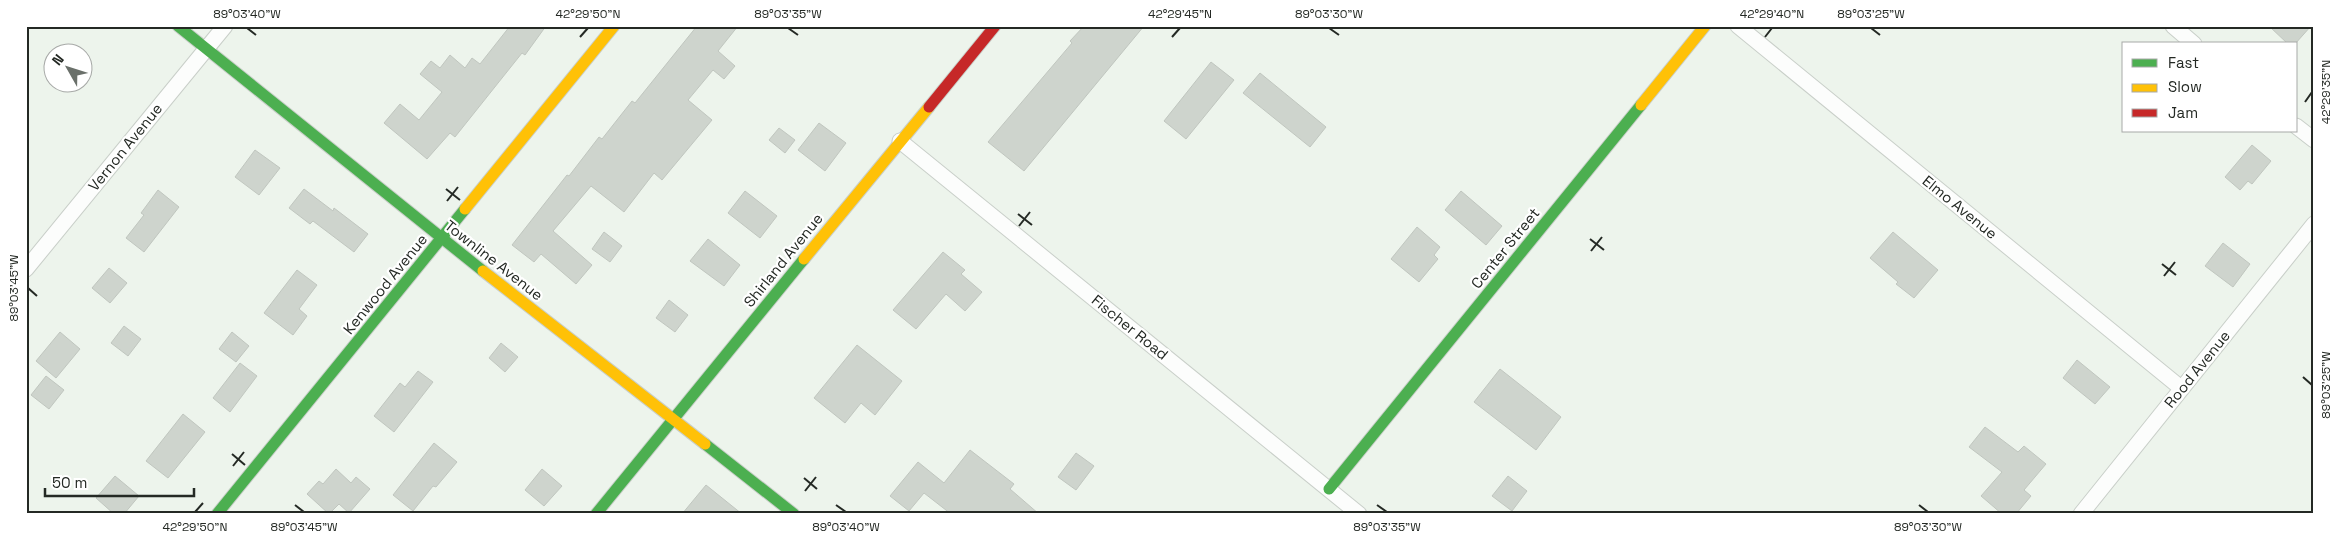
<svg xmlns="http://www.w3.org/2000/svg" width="2340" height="540" font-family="'Space Grotesk',sans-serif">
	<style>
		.building { fill: #ced4cd; stroke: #c0c6bf }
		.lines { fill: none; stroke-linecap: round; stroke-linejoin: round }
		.street-casing { stroke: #c9cfc9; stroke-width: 17 }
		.fast-casing { stroke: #c9cfc9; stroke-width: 13 }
		.slow-casing { stroke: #c9cfc9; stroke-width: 13 }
		.jam-casing { stroke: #c9cfc9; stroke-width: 13 }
		.street { stroke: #fcfdfc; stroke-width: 15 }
		.fast { stroke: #4caf50; stroke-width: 11 }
		.slow { stroke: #ffc107; stroke-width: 11 }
		.jam { stroke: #c62828; stroke-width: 11 }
		.ticks { fill: none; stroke: #242924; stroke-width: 2 }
		.labels { text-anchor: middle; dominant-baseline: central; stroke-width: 4.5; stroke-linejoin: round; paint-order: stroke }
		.street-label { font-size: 15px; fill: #242924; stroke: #fff }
		.neatline { fill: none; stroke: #242924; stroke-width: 2 }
		.ticks-label { font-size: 12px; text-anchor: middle; fill: #242924 }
	</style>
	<rect width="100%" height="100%" fill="#edf4ec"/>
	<g class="building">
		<polygon points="510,26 546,26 525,55 522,53 455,137 450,133 427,159 384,123 400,104 419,120 442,92 420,74 431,61 440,68 450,55 465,68 472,58 480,64"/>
		<polygon points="697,26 738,26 718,51 735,66 724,79 713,70 688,100 712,120 662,180 654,173 624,212 591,186 553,231 592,265 576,284 541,254 534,262 512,245 567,175 569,176 599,137 602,139 632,101 635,103"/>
		<polygon points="1084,26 1144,26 1024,171 988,142 1072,43 1070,41"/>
		<polygon points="2269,26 2311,26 2295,44 2288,44"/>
		<polygon points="1211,62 1234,80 1186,139 1164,121"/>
		<polygon points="1260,73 1326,127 1310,147 1243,93"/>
		<polygon points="819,123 846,143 825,171 798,150"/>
		<polygon points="779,128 795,140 785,153 769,140"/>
		<polygon points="2252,145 2271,161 2252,184 2248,181 2240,190 2225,177"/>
		<polygon points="255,150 280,168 259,195 235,177"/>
		<polygon points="304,189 333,211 334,208 368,234 354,252 313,221 310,224 289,208"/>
		<polygon points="158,190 179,207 144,252 126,238 144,215 141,213"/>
		<polygon points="745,191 777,216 760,238 728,213"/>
		<polygon points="1461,191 1502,226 1486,245 1445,210"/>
		<polygon points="1417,227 1440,247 1434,255 1438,259 1419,282 1391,259"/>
		<polygon points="604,232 622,246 610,262 592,249"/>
		<polygon points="1893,232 1938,270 1914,298 1896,284 1898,282 1870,258"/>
		<polygon points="708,239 740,265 724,286 690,261"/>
		<polygon points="2223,243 2250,264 2233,287 2205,266"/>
		<polygon points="943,252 965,270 961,274 982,292 965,311 946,294 916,329 893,310"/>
		<polygon points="109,268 127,283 110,303 92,288"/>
		<polygon points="297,270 317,285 299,309 307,316 293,335 264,313"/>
		<polygon points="669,300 688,315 675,332 656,318"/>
		<polygon points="124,326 141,339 128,356 111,343"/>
		<polygon points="60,332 80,349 56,378 36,361"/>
		<polygon points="232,332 249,346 236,362 219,349"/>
		<polygon points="501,343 518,357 505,372 489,358"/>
		<polygon points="857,345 902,381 875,415 861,403 845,423 814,398"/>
		<polygon points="2077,360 2110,387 2095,404 2063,378"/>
		<polygon points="240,363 257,376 230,412 213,398"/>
		<polygon points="1500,369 1561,417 1536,450 1474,402"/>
		<polygon points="418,371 433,382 394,432 374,416 400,383 405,387"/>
		<polygon points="46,376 64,390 49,409 31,395"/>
		<polygon points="183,414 205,432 168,478 146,461"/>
		<polygon points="1985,427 2018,452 2024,446 2046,464 2024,490 2031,496 2016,514 2002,514 1981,496 2002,472 1969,447"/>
		<polygon points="434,443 457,462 436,487 433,486 413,511 393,495"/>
		<polygon points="970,450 1014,484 1010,489 1039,514 951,514 924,493 909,511 890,496 918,462 944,483"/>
		<polygon points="1076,453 1094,466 1076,490 1058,477"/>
		<polygon points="336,469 351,483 356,477 370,489 349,513 339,504 329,514 307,494 319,481 323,484"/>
		<polygon points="542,469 562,486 544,506 525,490"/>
		<polygon points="115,476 139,496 124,514 114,514 96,498"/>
		<polygon points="1508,476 1527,491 1512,511 1492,496"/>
		<polygon points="706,485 742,514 682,514"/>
	</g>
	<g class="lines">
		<defs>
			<g id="street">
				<polyline points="1738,26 2181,388"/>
				<polyline points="2173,26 2194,44"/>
				<polyline points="2296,126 2314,140"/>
				<polyline points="900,141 1359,514"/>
				<polyline points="26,269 225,26"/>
				<polyline points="2081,514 2314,224"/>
			</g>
			<g id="fast">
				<polyline points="178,26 483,271"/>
				<polyline points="705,444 794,514"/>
				<polyline points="1329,489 1641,105"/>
				<polyline points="217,514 465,209"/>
				<polyline points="596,514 804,259"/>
			</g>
			<g id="slow">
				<polyline points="1641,105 1705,26"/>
				<polyline points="465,209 614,26"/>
				<polyline points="804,259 929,107"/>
				<polyline points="483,271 705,444"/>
			</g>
			<polyline id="jam" points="929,107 995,26"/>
		</defs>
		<use href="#street" class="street-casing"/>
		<use href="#fast" class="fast-casing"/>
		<use href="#slow" class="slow-casing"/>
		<use href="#jam" class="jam-casing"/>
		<use href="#street" class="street"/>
		<use href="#fast" class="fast"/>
		<use href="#slow" class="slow"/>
		<use href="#jam" class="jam"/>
	</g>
	<path class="ticks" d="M247,28L256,35M788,28L798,35M1329,28L1339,35M1871,28L1880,35M580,37L588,28M1172,37L1180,28M1765,37L1772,28M2305,102L2312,92M446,189L460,200M447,201L458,187M1018,214L1032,225M1019,226L1030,212M1590,239L1604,250M1591,251L1602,237M2162,264L2176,275M2164,276L2175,262M28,288L37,296M2303,377L2312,385M232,454L245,465M233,466L244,452M804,478L817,489M805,491L816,477M295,505L304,512M836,505L846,512M1377,505L1387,512M1919,505L1928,512M195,512L203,503"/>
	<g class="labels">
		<g class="street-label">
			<text transform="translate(125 147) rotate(-51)">Vernon Avenue</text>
			<text transform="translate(1960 207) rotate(39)">Elmo Avenue</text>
			<text transform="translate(1505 248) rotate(-51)">Center Street</text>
			<text transform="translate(494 260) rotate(38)">Townline Avenue</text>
			<text transform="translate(783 260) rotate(-51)">Shirland Avenue</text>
			<text transform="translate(385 284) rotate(-51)">Kenwood Avenue</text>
			<text transform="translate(1130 327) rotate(39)">Fischer Road</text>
			<text transform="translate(2197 369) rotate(-51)">Rood Avenue</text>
		</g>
	</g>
	<rect width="2340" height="540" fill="none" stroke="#ffffff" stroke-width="55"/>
	<rect x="2122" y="42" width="175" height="90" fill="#ffffff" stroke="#a7a9a7"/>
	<rect x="2132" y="59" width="25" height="8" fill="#4caf50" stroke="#a7a9a7"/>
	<text x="2168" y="68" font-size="15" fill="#242924">Fast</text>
	<rect x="2132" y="84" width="25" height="8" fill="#ffc107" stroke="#a7a9a7"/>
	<text x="2168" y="92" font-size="15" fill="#242924">Slow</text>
	<rect x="2132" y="109" width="25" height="8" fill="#c62828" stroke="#a7a9a7"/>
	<text x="2168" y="118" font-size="15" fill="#242924">Jam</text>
	<g transform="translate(68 68) rotate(309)"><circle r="24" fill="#ffffff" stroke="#a7a9a7"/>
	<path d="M0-4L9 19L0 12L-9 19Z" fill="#6a706a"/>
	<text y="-8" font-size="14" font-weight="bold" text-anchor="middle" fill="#242924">N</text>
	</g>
	<path d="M45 488v8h149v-8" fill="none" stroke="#242924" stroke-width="2.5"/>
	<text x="52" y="488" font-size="15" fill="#242924" stroke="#ffffff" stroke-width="4" paint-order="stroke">50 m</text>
	<rect x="28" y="28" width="2284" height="484" class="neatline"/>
	<g class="ticks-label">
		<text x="247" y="18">89°03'40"W</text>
		<text x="588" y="18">42°29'50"N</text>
		<text x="788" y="18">89°03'35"W</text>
		<text x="1180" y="18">42°29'45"N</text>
		<text x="1329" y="18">89°03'30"W</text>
		<text x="1772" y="18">42°29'40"N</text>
		<text x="1871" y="18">89°03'25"W</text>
		<text transform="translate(2326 92) rotate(-90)" y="4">42°29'35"N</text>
		<text transform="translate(14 288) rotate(-90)" y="4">89°03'45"W</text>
		<text transform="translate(2326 385) rotate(-90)" y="4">89°03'25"W</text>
		<text x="195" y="531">42°29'50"N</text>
		<text x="304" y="531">89°03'45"W</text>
		<text x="846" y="531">89°03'40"W</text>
		<text x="1387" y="531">89°03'35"W</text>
		<text x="1928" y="531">89°03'30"W</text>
	</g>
</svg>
